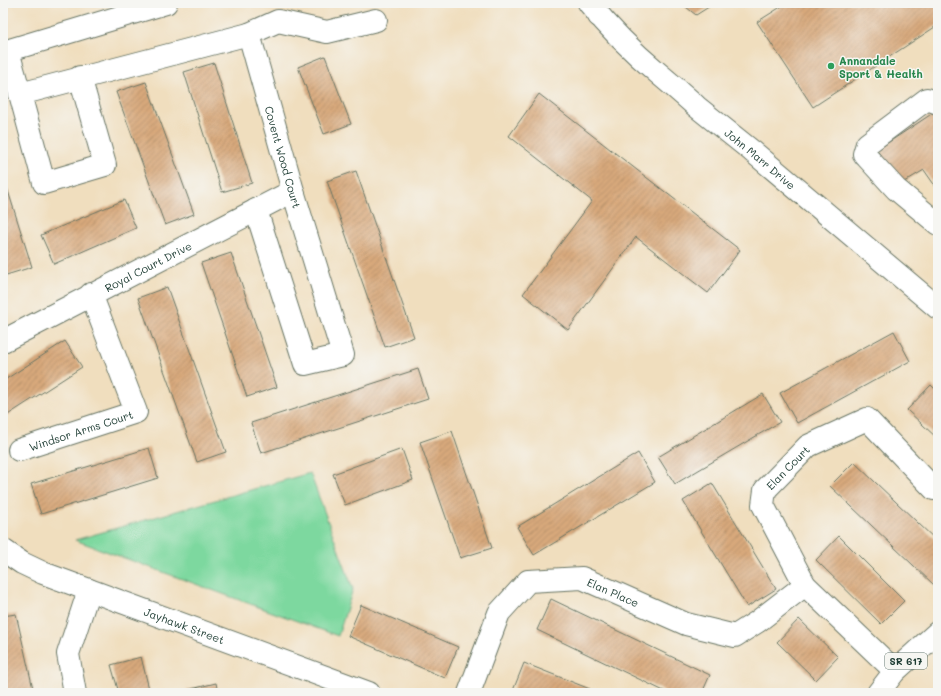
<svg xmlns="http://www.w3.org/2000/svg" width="941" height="696" font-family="Mali,sans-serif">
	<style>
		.grass { fill: #7dd89f; stroke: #4e8a6a }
		.building { fill: url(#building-hatch) }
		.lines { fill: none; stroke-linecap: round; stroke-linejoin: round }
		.minor-casing { stroke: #687564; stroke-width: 24 }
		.major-casing { stroke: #687564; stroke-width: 24 }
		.minor { stroke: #fff; stroke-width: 22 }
		.major { stroke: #fff; stroke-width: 22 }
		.leisure-dot { fill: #2e9e5b; stroke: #f6f6f2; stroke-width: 1.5 }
		.labels { text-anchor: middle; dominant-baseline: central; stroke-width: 3; stroke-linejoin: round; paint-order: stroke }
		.shield { fill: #f6f6f2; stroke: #60746d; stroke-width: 1 }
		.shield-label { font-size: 10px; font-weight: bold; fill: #1f3d34 }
		.leisure-label { font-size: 11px; font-weight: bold; fill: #27864d; stroke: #f6f6f2; text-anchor: start }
		.street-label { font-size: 11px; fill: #1f3d34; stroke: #f6f6f2 }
	</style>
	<defs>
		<pattern id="building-hatch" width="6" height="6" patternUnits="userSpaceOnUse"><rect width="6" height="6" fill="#d8a97b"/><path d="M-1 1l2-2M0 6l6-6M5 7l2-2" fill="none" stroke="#af8b66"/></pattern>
	</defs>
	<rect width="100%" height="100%" fill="#f6f6f2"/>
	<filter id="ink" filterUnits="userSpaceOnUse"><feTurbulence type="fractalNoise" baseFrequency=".025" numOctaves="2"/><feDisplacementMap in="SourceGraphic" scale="8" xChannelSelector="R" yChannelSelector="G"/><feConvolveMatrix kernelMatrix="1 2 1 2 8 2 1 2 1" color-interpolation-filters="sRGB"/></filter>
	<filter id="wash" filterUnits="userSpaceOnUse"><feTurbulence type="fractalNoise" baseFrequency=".012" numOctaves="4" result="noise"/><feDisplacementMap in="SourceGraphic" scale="16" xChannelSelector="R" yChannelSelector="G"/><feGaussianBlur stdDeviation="0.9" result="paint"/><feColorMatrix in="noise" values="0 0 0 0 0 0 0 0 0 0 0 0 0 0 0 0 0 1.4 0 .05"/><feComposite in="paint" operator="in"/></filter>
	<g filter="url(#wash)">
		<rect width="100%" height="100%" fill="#f0debe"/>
		<polygon class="grass" points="310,473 353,589 338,636 75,540"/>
		<g id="blocks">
			<g class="building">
				<polygon points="681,3 715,3 696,15"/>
				<polygon points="787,3 938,3 938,25 813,107 757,22"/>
				<polygon points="325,56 351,124 324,134 298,67"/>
				<polygon points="214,63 252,183 222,192 184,72"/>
				<polygon points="146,82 194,214 165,225 116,92"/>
				<polygon points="539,94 740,250 708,293 636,237 568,330 523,294 592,201 509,136"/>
				<polygon points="933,113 938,121 938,190 924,170 899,185 877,150"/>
				<polygon points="356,171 414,337 385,347 327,181"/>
				<polygon points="3,175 32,267 3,276"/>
				<polygon points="124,200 136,228 54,264 41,235"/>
				<polygon points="231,253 277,387 247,397 201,263"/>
				<polygon points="167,287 226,452 197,462 138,298"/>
				<polygon points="894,331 910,361 797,423 780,393"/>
				<polygon points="65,341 82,367 3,418 3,381"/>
				<polygon points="418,369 428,399 261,453 251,423"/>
				<polygon points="931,385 938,392 938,439 907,410"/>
				<polygon points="763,394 780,422 675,484 658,457"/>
				<polygon points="452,431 492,548 460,558 420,442"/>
				<polygon points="149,448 158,478 41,514 31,484"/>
				<polygon points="402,449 413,480 345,505 333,474"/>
				<polygon points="638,453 655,482 534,555 517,527"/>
				<polygon points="854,462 938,542 938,581 934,585 830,486"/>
				<polygon points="712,483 776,589 747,607 683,501"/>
				<polygon points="839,536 904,601 881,624 816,560"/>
				<polygon points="551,599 710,675 702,693 668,693 537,630"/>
				<polygon points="361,605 458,647 445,678 348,636"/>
				<polygon points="16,614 34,693 3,693 3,616"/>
				<polygon points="799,619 838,657 816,680 777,642"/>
				<polygon points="141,657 150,693 119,693 111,665"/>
				<polygon points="524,663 590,689 589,693 512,693"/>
				<polygon points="216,683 218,693 187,693 187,690"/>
			</g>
		</g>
	</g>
	<g filter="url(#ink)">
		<use href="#blocks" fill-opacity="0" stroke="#687564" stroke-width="1"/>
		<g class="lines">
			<defs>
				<g id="minor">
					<path id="s1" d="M589,3C609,28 633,52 658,73C671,84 684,95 697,107L752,151L938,308"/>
					<polyline points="249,34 278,21 327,32 376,20"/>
					<path id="s2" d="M8,51L20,94L249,34L293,191L343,355L305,364L256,210"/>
					<polyline points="20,94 44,183 105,165 80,77"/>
					<polyline points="938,103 927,99 867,144 864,154 896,189 938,224"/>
					<path id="s3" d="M3,341L293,191"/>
					<path id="s4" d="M19,450L136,412L91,294"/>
					<path id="s5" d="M3,550L22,563L43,573L369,693"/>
					<path id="s6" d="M895,671L805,585L763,505L765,490L808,446L867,419L934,489"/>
					<polyline points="75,693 68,654 89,590"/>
					<path id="s7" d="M469,693L499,613L528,581L582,578L686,624L735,636L757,622L805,585"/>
				</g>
				<g id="major">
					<polyline points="593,3 599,16"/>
					<polyline points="3,52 166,3"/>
					<polyline points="878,693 895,671 938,632"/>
				</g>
			</defs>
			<use href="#minor" class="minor-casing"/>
			<use href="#major" class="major-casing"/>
			<use href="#minor" class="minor"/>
			<use href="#major" class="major"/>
		</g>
	</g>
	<circle class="leisure-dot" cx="831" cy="66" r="4"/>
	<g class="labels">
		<rect class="shield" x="885" y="653" width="42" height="16" rx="3"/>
		<g class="shield-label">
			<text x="906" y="661">SR 617</text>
		</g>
		<g class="leisure-label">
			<text x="839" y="60">Annandale<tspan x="839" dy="13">Sport &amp; Health</tspan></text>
		</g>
		<g class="street-label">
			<text stroke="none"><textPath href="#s2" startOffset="409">Covent Wood Court</textPath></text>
			<text stroke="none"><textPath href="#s1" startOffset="232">John Marr Drive</textPath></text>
			<text stroke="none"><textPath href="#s3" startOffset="163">Royal Court Drive</textPath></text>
			<text stroke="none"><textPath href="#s4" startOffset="65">Windsor Arms Court</textPath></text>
			<text stroke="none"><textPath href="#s6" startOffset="262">Elan Court</textPath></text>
			<text stroke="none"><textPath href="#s7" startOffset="217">Elan Place</textPath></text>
			<text stroke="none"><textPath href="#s5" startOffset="197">Jayhawk Street</textPath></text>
		</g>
	</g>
	<rect width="941" height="696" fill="none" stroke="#f6f6f2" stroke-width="16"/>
</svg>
